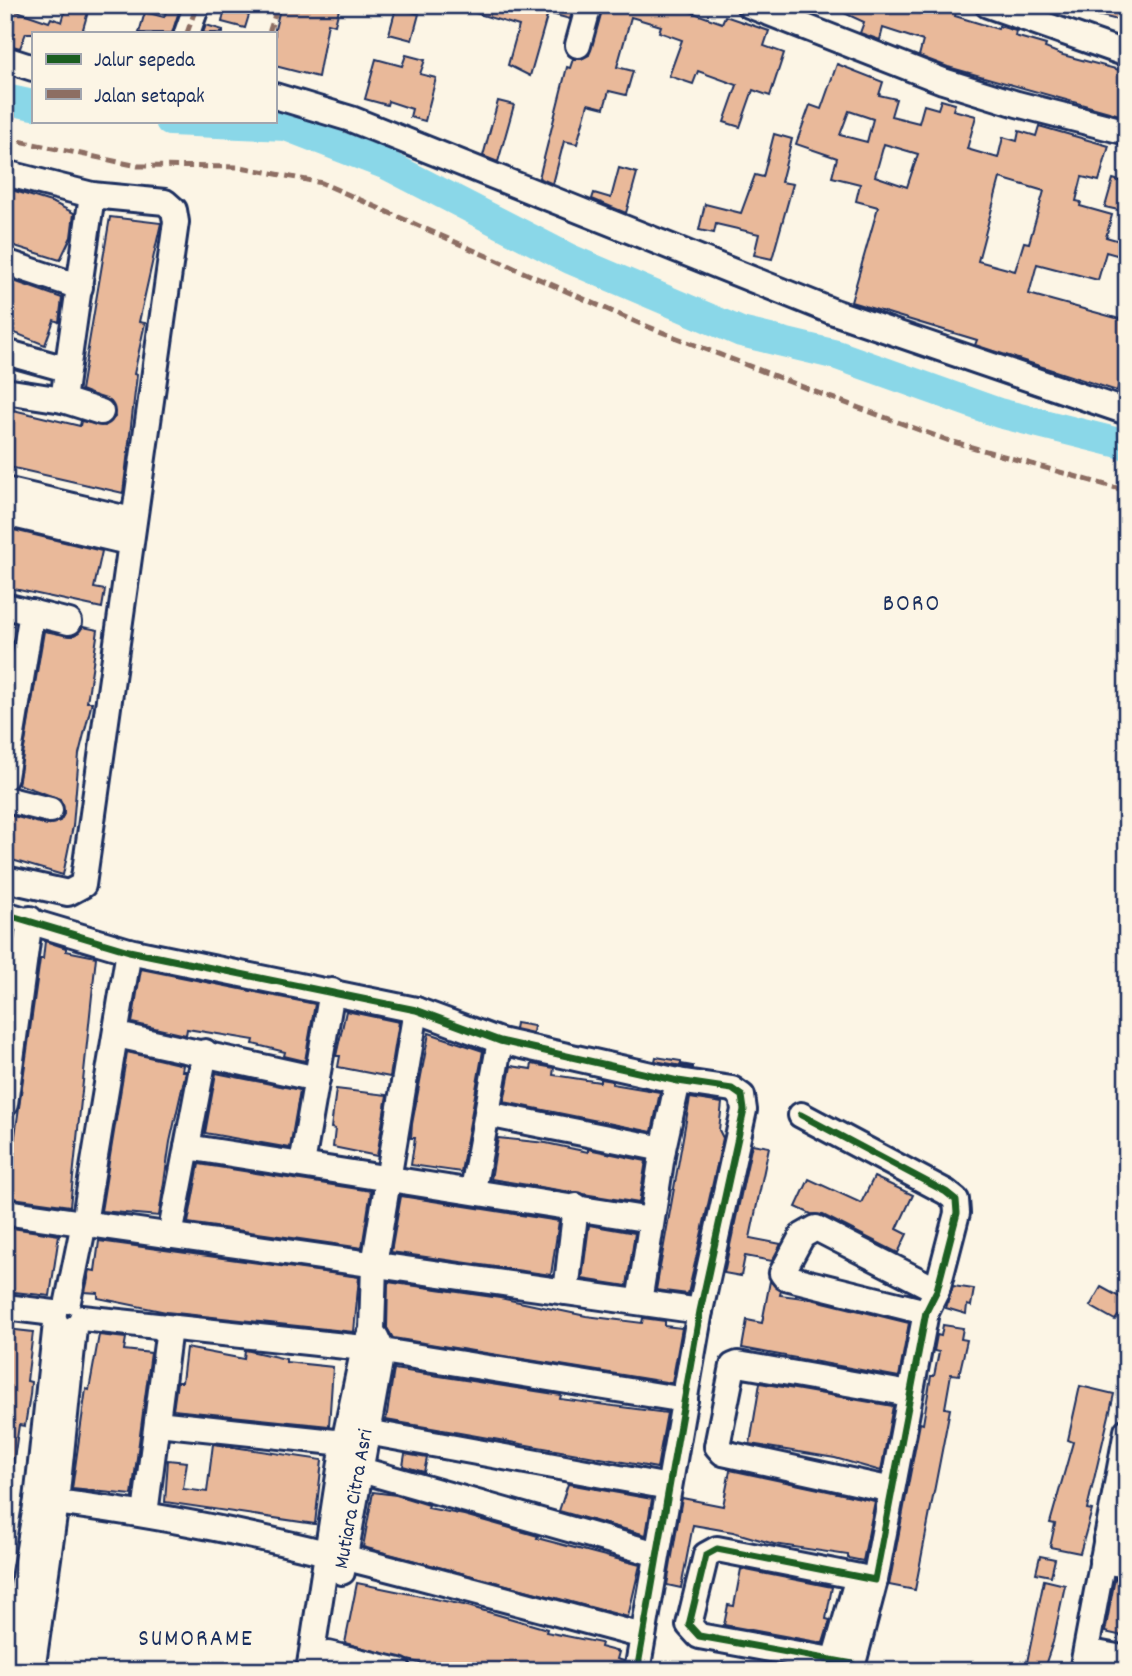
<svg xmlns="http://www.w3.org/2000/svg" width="1132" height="1676" font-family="Dekko,sans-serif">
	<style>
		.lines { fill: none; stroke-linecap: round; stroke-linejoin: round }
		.river { stroke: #8ad7e8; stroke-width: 30 }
		.building { fill: #e9b99a; stroke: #1b2f5e; stroke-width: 2; fill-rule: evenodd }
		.minor-casing { stroke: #1b2f5e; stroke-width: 30 }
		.minor { stroke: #fcf5e5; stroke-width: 24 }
		.quiet { stroke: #8d6e63; stroke-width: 5; stroke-dasharray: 10 5; stroke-linecap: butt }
		.cycleway-casing { stroke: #fcf5e5; stroke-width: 11 }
		.cycleway { stroke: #1b5e20; stroke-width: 7 }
		.labels { text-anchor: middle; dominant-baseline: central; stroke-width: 6; stroke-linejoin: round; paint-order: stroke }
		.street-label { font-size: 21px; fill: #1b2f5e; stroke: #fcf5e5 }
		.quarter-label { font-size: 24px; letter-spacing: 2px; fill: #1b2f5e; stroke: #fcf5e5 }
	</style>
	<rect width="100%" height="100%" fill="#fcf5e5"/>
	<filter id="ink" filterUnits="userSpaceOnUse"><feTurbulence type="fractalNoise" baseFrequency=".0143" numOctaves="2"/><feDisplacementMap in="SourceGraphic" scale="14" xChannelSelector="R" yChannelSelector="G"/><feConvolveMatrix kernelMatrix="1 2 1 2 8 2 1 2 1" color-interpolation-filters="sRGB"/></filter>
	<g filter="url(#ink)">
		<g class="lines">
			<g class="river">
				<polyline points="5,99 33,105"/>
				<polyline points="170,121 286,126 387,165 570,259 741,332 837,355 999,413 1127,445"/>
			</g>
		</g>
		<g class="building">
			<polygon points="67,5 90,5 83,29 88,33 26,33 20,48 5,44 5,7 49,22 51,18 62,22"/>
			<polygon points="169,5 181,5 172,33 139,33 145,12 164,17"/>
			<polygon points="281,5 340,5 335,25 328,23 318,77 275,66 275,29"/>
			<polygon points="462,5 574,5 570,19 548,13 530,76 508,65 519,26 462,9"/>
			<polygon points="603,5 687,5 685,10 722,23 725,16 769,31 764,46 784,53 770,96 753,90 740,127 724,122 737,85 698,71 693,84 669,76 682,40 659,32 661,26 631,17 617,67 633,71 626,95 609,91 604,108 588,104 577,144 564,141 553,184 539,178 567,67 570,68 573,59 581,59 589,55"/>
			<polygon points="827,5 923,5 935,9 936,6 956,12 955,16 998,29 999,26 1016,31 1015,36 1046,45 1045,48 1063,55 1127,72 1127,117 948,67 919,56 923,41 883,28 880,40 860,33 864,22"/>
			<polygon points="1078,5 1122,5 1118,20 1077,10"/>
			<polygon points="225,8 249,15 245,28 222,22"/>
			<polygon points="396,8 419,14 412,40 389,34"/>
			<polygon points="206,25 223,30 223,33 203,33"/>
			<polygon points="406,55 425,60 420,74 436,78 425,121 410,117 412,109 388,101 387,105 365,99 376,59 402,66"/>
			<path d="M837,64L883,82L879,95L896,99L891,116L919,123L924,105L938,109L941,100L955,104L953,110L976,116L967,149L998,158L1003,137L1017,141L1019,131L1036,136L1039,126L1109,146L1099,181L1082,177L1076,201L1081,202L1080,206L1112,215L1106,237L1127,243V258L1106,252L1098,280L1037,264L1029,294L1127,321V357L1117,391L975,345L977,340L851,302L878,207L856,201L860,184L832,177L837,158L796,144L810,105L821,109ZM849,111L873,119L867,142L840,135ZM884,144L918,154L907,187L875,176ZM1000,178L1044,191L1029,243L1024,242L1015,271L978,261Z"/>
			<polygon points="498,101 514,105 498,162 483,156"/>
			<polygon points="774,134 792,139 781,182 793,184 772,259 754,255 759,234 716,224 714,233 699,230 705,204 741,213 755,175 763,177"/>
			<polygon points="619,168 637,173 626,213 592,199 594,193 611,198"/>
			<polygon points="1113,179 1127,183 1127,212 1105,207"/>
			<polygon points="5,188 54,203 74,213 71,237 60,260 5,243"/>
			<polygon points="110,217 161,223 139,322 145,323 134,374 137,375 123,493 5,466 5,408 80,426 81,421 105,426 115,417 111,402 81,390"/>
			<polygon points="5,278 62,298 59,322 54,320 45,345 5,329 10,304 5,302"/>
			<polygon points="5,528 102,551 94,588 105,590 102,608 5,587"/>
			<polygon points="83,627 98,630 87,702 92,702 79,754 73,826 63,875 5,858 5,814 47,825 60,821 64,814 60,799 18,784 44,631 72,636"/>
			<polygon points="5,930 13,932 8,970 5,970"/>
			<polygon points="45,941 66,948 66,951 96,957 70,1206 5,1197 5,1177 9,1178 40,959 43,959"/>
			<polygon points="141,969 315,1004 305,1061 284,1056 285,1052 253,1044 254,1040 187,1029 186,1035 132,1023"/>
			<polygon points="346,1011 399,1022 390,1077 338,1067 340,1056 336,1056"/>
			<polygon points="516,1023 534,1026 533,1033 515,1029"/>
			<polygon points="429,1033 483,1051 461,1172 411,1165 415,1138 411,1138 412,1124"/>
			<polygon points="127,1052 183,1065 182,1071 186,1071 170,1142 159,1216 101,1211"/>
			<polygon points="656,1057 681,1061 681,1064 693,1066 693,1068 655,1061"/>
			<polygon points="532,1064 554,1068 553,1075 600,1082 600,1079 612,1081 612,1084 660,1092 652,1132 504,1102 511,1066 531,1069"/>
			<polygon points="216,1073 300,1090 290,1148 205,1133"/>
			<polygon points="336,1089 387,1095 377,1156 333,1147 335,1129 331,1128"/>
			<polygon points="690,1098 722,1103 719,1130 723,1138 688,1294 656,1290"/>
			<polygon points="498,1138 546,1143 588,1152 588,1149 646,1161 639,1203 491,1179"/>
			<polygon points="752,1144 769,1147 750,1238 781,1244 772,1261 745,1256 741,1276 724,1273"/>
			<polygon points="199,1164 371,1191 362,1248 188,1223"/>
			<polygon points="874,1177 913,1195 897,1229 907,1234 898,1253 823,1215 811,1214 796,1207 809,1179 861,1203"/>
			<polygon points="401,1196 559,1221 551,1275 391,1252"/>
			<polygon points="589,1225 635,1233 627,1286 582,1279"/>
			<polygon points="5,1227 59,1235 50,1296 5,1291 9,1253 5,1252"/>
			<polygon points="99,1241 359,1277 354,1332 166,1312 98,1298 98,1293 85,1292 90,1270 95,1271"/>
			<polygon points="770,1281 781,1291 780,1295 811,1299 909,1323 899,1377 742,1348 747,1320 762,1323"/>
			<polygon points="388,1282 500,1298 586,1316 642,1323 643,1318 665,1321 665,1326 682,1328 672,1383 393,1338 387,1328"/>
			<polygon points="953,1286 974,1289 971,1306 967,1305 966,1314 946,1308"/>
			<polygon points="1101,1287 1127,1301 1127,1321 1118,1316 1115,1320 1090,1306"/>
			<polygon points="943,1325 963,1328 961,1339 967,1340 959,1375 951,1374 945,1408 950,1409 915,1590 889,1585 920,1423 923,1424 931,1376 934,1376 939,1352 934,1351 937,1335 941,1336"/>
			<polygon points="7,1329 33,1332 27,1381 31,1382 30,1395 25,1426 19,1425 13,1466 5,1466"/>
			<polygon points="99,1335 126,1338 124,1350 151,1353 132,1495 72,1489 86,1389 89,1390"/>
			<polygon points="186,1348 244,1359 245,1350 250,1351 286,1359 286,1362 333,1367 329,1426 173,1410 177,1382 182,1382"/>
			<polygon points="394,1369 561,1395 560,1399 667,1413 657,1468 386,1420"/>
			<polygon points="760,1383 893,1406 881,1471 835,1458 750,1444"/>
			<polygon points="1080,1386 1114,1394 1087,1509 1092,1510 1080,1553 1050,1547 1055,1524 1050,1523 1073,1442 1068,1440"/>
			<polygon points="213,1444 322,1460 315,1524 165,1502 168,1460 187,1462 183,1489 207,1492"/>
			<polygon points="405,1454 427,1458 424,1472 403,1466"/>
			<polygon points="730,1470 875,1501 863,1561 848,1558 848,1555 774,1544 733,1532 693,1525 681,1588 667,1585 682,1498 723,1506"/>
			<polygon points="568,1484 652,1499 646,1535 559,1511"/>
			<polygon points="373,1492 396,1495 429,1505 428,1508 464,1515 538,1536 537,1538 640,1565 628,1617 363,1547"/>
			<polygon points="1040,1556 1055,1559 1051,1576 1036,1573"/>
			<polygon points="741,1569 832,1587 826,1619 830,1620 823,1643 724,1625 728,1605 734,1606"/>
			<polygon points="1115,1578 1127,1583 1127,1637 1105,1632"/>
			<polygon points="1044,1580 1065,1585 1053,1642 1043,1671 1026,1667"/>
			<polygon points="357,1583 464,1605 547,1629 546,1632 601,1643 600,1647 619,1652 617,1659 624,1661 622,1671 449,1671 345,1643"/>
		</g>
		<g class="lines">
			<defs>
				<g id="minor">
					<polyline points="749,5 943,81 1017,104 1127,132"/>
					<polyline points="988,5 1127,54"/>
					<polyline points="187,33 197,5"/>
					<polyline points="578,45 589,5"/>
					<polyline points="5,59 33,68"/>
					<polyline points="275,96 351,119 834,312 1127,412"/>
					<polyline points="5,173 92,195 165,202 174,210 176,222 83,885 68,893 5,879"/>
					<polyline points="5,262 80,287"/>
					<polyline points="5,352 66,369"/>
					<polyline points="5,391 63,400 101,412"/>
					<polyline points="63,400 92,195"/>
					<polyline points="5,490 132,520"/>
					<polyline points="5,513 128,542"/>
					<polyline points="5,606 69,622"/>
					<polyline points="5,777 32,612"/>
					<polyline points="5,799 50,810"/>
					<polyline points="5,914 129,951 416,1010 500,1041 678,1081 732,1089 742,1096 744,1110 700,1311 637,1671"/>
					<polyline points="117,1035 317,1079"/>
					<polyline points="5,1104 30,919"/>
					<polyline points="487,1114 663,1149"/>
					<polyline points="801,1115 946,1192 956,1200 957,1213 937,1290 926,1312 875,1580 717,1549 706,1555 689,1625 699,1636 853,1664"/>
					<polyline points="187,1147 651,1220"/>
					<polyline points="302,1164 332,991"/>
					<polyline points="473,1190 500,1041"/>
					<polyline points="5,1212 700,1311"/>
					<polyline points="170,1236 205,1052"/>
					<polyline points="566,1292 576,1206"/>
					<polyline points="68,1301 84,1223 129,951"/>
					<polyline points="639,1302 663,1149 678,1081"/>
					<polyline points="5,1307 54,1313"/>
					<polyline points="926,1312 785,1277 782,1273 802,1236 816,1228 937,1290"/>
					<polyline points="82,1318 364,1348 685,1400"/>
					<polyline points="157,1423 344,1443"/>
					<polyline points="367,1432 669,1487"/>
					<polyline points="361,1470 657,1554"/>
					<polyline points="892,1490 723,1453 717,1446 733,1366 738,1364 910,1394"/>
					<path d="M37,1500C243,1522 443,1584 643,1636"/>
					<polyline points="145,1514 169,1328"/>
					<polyline points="1106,1539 1127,1547"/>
					<polyline points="1102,1561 1127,1565"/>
					<path id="s1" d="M342,1572L382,1350L376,1337"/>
					<polyline points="1086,1651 1127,1659"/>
					<polyline points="328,1654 399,1671"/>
					<polyline points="9,1671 37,1500 56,1323"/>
					<polyline points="32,1671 56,1502 74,1328"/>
					<polyline points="309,1671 344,1443 364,1348 372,1330 374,1265 416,1010"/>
					<polyline points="831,1671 858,1577"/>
					<polyline points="851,1671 875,1580"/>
					<polyline points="1082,1671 1127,1431"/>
				</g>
			</defs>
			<use href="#minor" class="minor-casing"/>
			<use href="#minor" class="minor"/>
			<g class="quiet">
				<polyline points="187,33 197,5"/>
				<polyline points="269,33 278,5"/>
				<polyline points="5,138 138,166 241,167 322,183 636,322 821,394 947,440 1127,491"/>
			</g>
			<defs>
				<g id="cycleway">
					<polyline points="5,914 129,951 416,1010 500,1041 678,1081 732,1089 742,1096 744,1110 700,1311 637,1671"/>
					<polyline points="801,1115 946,1192 956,1200 957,1213 937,1290 926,1312 875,1580 717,1549 706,1555 689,1625 699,1636 853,1664"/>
				</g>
			</defs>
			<use href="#cycleway" class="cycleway-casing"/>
			<use href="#cycleway" class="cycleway"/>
		</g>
	</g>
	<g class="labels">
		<g class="street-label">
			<text stroke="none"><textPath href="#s1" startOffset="74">Mutiara Citra Asri</textPath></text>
		</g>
		<g class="quarter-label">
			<text x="912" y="605">BORO</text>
			<text x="196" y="1640">SUMORAME</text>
		</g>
	</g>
	<rect width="1132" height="1676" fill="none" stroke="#fcf5e5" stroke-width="28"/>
	<rect x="14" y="14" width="1104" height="1648" fill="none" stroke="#1b2f5e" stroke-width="2.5" filter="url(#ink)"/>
	<rect x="32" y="32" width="245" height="91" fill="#fcf5e5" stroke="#a2a6af" stroke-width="2"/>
	<rect x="46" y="54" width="35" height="10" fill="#1b5e20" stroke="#a2a6af" stroke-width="2"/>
	<text x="94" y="66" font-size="21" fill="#1b2f5e">Jalur sepeda</text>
	<rect x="46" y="89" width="35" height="10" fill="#8d6e63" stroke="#a2a6af" stroke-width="2"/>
	<text x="94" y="102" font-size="21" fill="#1b2f5e">Jalan setapak</text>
</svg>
